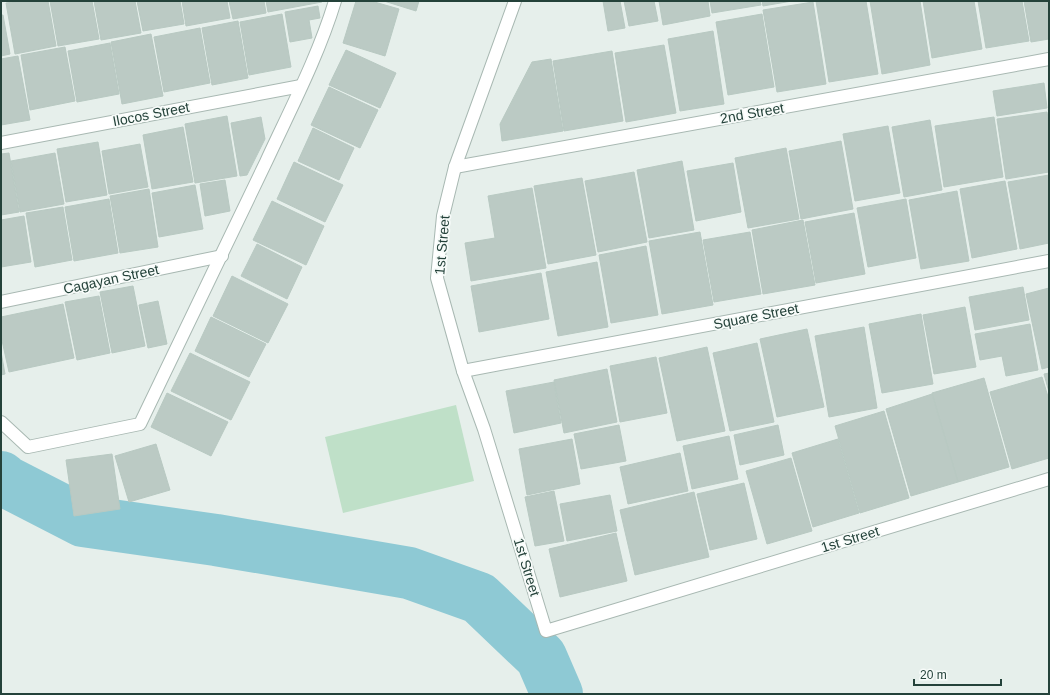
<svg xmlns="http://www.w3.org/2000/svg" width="1050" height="695" font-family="Helvetica,sans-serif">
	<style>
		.green { fill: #bfe0c8 }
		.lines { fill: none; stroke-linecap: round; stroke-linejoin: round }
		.river { stroke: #8ec9d4; stroke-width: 52 }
		.building { fill: #bbcac4; stroke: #b8c9c2 }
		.minor-casing { stroke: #a8b8b2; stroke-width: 14 }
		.minor { stroke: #fff; stroke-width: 12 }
		.labels { text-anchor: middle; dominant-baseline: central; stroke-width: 3.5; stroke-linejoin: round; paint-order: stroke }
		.street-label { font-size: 14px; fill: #24423a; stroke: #f7fbf9 }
	</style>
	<rect width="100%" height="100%" fill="#e6efeb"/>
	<polygon class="green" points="456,405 474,481 343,513 325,437"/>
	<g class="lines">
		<polyline class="river" points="1,477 5,481 83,521 216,540 409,573 479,598 541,657 557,694"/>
	</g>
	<g class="building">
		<polygon points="19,1 48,1 56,46 15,54 6,3"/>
		<polygon points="50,1 92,1 99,39 58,46"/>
		<polygon points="94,1 135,1 141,33 101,40"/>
		<polygon points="137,1 180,1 184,24 143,31"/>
		<polygon points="182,1 227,1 230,18 186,26"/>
		<polygon points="229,1 264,1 266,13 233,19"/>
		<polygon points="266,1 321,1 322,2 268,12"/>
		<polygon points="356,1 371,1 399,9 385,56 343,43"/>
		<polygon points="384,1 419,1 416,11"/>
		<polygon points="603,1 620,1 625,28 608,31"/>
		<polygon points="624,1 654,1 658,21 629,26"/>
		<polygon points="659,1 708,1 710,16 663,25"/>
		<polygon points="710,1 760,1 761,5 712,13"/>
		<polygon points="762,1 792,1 763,6"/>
		<polygon points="816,1 866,1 878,74 829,82"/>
		<polygon points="870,1 920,1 930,65 882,74"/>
		<polygon points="923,1 974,1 982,49 932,58"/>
		<polygon points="978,1 1022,1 1029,41 986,48"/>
		<polygon points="1024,1 1049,1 1049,39 1031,42"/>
		<polygon points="813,2 826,84 777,92 763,10"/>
		<polygon points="318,6 320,18 309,20 312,38 290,42 285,12"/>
		<polygon points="282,14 291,67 249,75 240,22"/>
		<polygon points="762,14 774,87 728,95 716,22"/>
		<polygon points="1,15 3,15 10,54 1,56"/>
		<polygon points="238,21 248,78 212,85 202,28"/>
		<polygon points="200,28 210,83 164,92 154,37"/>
		<polygon points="713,31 724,104 680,111 668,39"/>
		<polygon points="151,34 163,96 122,104 111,42"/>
		<polygon points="110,43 119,94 77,102 68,51"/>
		<polygon points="664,45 676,113 626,122 615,53"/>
		<polygon points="65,47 75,101 30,110 21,55"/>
		<polygon points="346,50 396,73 380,108 329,85"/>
		<polygon points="612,51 623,121 564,131 553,61"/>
		<polygon points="18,56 30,120 1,125 1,59"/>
		<polygon points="551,59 563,131 502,141 500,124 532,62"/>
		<polygon points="1044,83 1047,108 997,116 993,91"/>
		<polygon points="329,87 378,110 360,148 311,125"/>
		<polygon points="1047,112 1049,124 1049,172 1006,179 997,119"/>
		<polygon points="227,116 237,176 195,183 185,124"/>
		<polygon points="261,117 265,139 247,175 240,176 231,123"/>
		<polygon points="994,117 1003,177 944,187 935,126"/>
		<polygon points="930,120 942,190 904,197 892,127"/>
		<polygon points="888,126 900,193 855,201 843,134"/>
		<polygon points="183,127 193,182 152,189 143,135"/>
		<polygon points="313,128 354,148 339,180 298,161"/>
		<polygon points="841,141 853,209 801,219 789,151"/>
		<polygon points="98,142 107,195 66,202 57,149"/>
		<polygon points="140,144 148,187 109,194 102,151"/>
		<polygon points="786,148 799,219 748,228 735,158"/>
		<polygon points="9,153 19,212 1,215 1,154"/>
		<polygon points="55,153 64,204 20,212 11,161"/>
		<polygon points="682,161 694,230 649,238 637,170"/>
		<polygon points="294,162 343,185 325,222 277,199"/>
		<polygon points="733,163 741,212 696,221 687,171"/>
		<polygon points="634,172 647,242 598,252 585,181"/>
		<polygon points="1049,175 1049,243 1020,249 1008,182"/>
		<polygon points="582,178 596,255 548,264 534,186"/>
		<polygon points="225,180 230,211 205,216 200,184"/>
		<polygon points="1005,181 1017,249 972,258 960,189"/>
		<polygon points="195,185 203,229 159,237 152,193"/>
		<polygon points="532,188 546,268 471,281 465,243 495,238 488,196"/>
		<polygon points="149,189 158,247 120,253 110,196"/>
		<polygon points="957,191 969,261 921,269 909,200"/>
		<polygon points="109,199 118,253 74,261 65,207"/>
		<polygon points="906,199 916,258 868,267 857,208"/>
		<polygon points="272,201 324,226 306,265 253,240"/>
		<polygon points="63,207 72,260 35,267 26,213"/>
		<polygon points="854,213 865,274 816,283 805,222"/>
		<polygon points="24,216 31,262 1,267 1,220"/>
		<polygon points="803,220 815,285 763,294 752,230"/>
		<polygon points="700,232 713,305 662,314 649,241"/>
		<polygon points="750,232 761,294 714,302 703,240"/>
		<polygon points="257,244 302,267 287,299 241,276"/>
		<polygon points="646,246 658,315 611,323 599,255"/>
		<polygon points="597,262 608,327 558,336 546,272"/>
		<polygon points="541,273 549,319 479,332 471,286"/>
		<polygon points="232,276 288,304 268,343 213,316"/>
		<polygon points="133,286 145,346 112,353 100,292"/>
		<polygon points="1023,287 1029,320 975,330 969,297"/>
		<polygon points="1049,288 1049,367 1042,369 1026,294"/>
		<polygon points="99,296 110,353 77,360 65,302"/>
		<polygon points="158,301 167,344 148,348 139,305"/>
		<polygon points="63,304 74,358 9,372 1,336 1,317"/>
		<polygon points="965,307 976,367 934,374 923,315"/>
		<polygon points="921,314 933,384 882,393 869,324"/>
		<polygon points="211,317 266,344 249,377 195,351"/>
		<polygon points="1030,324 1038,370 1006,376 1002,356 980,360 975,334"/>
		<polygon points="864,327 877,408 829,417 815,336"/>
		<polygon points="807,329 824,407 777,417 760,339"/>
		<polygon points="757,343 774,422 730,431 713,353"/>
		<polygon points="707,347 725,431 677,441 659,358"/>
		<polygon points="1,352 5,374 1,375"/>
		<polygon points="190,353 250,382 231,420 171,391"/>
		<polygon points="656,357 667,413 620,422 610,366"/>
		<polygon points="607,369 617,422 564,433 554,380"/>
		<polygon points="1049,373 1049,392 1044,374"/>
		<polygon points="1042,377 1049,400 1049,458 1012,469 990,392"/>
		<polygon points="984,378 1009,467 958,482 932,393"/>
		<polygon points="554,382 561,423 514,433 506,391"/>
		<polygon points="167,393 228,422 211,456 151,427"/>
		<polygon points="932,394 958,482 911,496 886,409"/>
		<polygon points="884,411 909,498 860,513 835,426"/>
		<polygon points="619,425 626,461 581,469 574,434"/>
		<polygon points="778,425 784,455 740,465 734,435"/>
		<polygon points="729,436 738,479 692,489 683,446"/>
		<polygon points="572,439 580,484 527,495 519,449"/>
		<polygon points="838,439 859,513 813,527 792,453"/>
		<polygon points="156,444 170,490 129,502 115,456"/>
		<polygon points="680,453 688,491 628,504 620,467"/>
		<polygon points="112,454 120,509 74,516 66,460"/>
		<polygon points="791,458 812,531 767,544 746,471"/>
		<polygon points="744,483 757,539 710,550 697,494"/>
		<polygon points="554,491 564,541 535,546 525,497"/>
		<polygon points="694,492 709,557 635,575 620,510"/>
		<polygon points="610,495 617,531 567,541 560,504"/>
		<polygon points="616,533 627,581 560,597 549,549"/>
	</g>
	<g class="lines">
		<defs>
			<g id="minor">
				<polyline points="515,1 455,167 443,216 437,278 463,371 484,429 546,631 1049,479"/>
				<polyline points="1,143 301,86"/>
				<polyline points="455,167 1049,59"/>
				<polyline points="1,302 222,256"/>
				<polyline points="463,371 1049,261"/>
				<path d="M1,422L28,447L140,424C182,337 224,250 266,162C290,110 318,57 335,1"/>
			</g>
		</defs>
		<use href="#minor" class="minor-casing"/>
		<use href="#minor" class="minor"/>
	</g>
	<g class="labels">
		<g class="street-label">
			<text transform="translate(752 113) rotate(-10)">2nd Street</text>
			<text transform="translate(151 114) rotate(-11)">Ilocos Street</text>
			<text transform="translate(442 245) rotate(-85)">1st Street</text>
			<text transform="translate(111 279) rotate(-12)">Cagayan Street</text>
			<text transform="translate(756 316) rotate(-11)">Square Street</text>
			<text transform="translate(850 539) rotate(-17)">1st Street</text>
			<text transform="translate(527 567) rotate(73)">1st Street</text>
		</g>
	</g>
	<rect width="1050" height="695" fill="none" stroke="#24423a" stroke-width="4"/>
	<path d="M914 679v6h87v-6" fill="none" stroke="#24423a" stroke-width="2"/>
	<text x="920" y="679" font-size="12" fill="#24423a" stroke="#f7fbf9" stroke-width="3" paint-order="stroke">20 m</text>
</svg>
